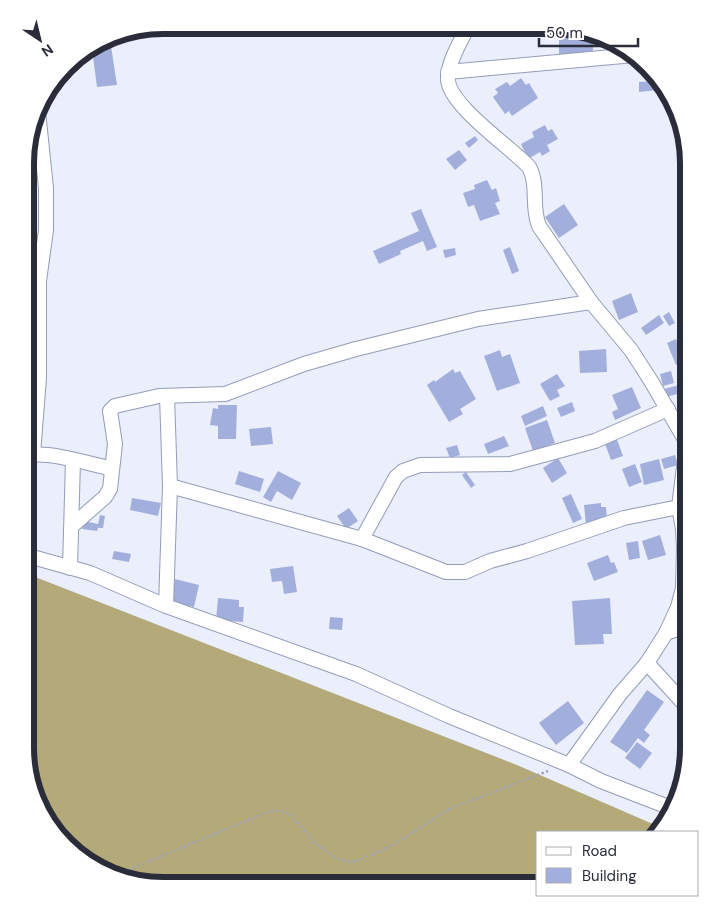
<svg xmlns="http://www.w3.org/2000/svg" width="714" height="911" font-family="'DM Sans',sans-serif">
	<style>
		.forest { fill: #b4a979 }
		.building { fill: #a2afdc }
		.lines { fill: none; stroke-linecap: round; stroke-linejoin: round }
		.street-casing { stroke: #939cb8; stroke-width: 16 }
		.path { stroke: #a0a4b0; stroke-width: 2.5; stroke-dasharray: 2.5 2.5; stroke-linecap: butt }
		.street { stroke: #fff; stroke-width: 14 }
		.rim { fill: none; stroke: #2a2d39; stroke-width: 6 }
	</style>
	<rect width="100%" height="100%" fill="#ebeffb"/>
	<polygon class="forest" points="25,573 517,765 662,828 658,832 538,832 538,886 154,886 87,863 43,817 25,748"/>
	<g class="building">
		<polygon points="559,26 569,26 593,35 593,53 559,54"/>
		<polygon points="111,46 117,85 97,87 92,49"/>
		<polygon points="521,78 526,85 529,83 538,98 512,116 509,111 505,114 493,97 498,93 495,89 507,82 510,86"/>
		<polygon points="657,81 658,90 639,92 639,82"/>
		<polygon points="545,125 548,131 552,129 558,139 547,145 550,151 542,156 540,152 528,159 521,144 534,137 532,132"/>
		<polygon points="475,136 478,140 469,148 465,143"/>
		<polygon points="459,150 467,160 455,170 446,159"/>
		<polygon points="487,180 492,190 496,188 500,201 495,203 500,214 480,221 474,205 468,207 463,193 475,189 474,185"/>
		<polygon points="564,204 578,225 559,238 545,217"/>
		<polygon points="421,209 437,247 427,251 423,241 400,251 401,254 379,264 373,251 419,231 411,213"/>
		<polygon points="510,247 519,271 512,274 503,250"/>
		<polygon points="455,248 456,255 445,258 443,250"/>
		<polygon points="631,293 638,312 619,320 612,301"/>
		<polygon points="689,306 689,323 686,324 683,307"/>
		<polygon points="669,312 675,323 669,326 663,316"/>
		<polygon points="659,315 664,323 646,335 641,328"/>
		<polygon points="676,339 685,361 676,365 667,343"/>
		<polygon points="606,349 607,372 580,373 579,351"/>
		<polygon points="500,350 502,357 510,354 520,383 497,391 484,356"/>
		<polygon points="453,369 455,373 460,371 476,399 460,409 463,414 449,422 427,385 434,380 435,382"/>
		<polygon points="671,371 674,383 663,386 660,374"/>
		<polygon points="557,374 565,386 557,390 560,396 550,401 540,384"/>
		<polygon points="683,384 685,392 666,397 664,389"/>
		<polygon points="632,387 641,408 615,420 612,412 618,409 612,395"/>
		<polygon points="572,402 575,411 561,417 557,408"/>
		<polygon points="218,405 237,405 236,439 218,439 218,426 210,425 213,408 218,409"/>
		<polygon points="543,406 547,416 525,426 521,416"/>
		<polygon points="547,420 555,443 533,451 525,428"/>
		<polygon points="271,427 273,444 251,446 249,429"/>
		<polygon points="504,436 509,446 488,454 484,444"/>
		<polygon points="616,437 623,456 611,460 604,441"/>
		<polygon points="457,445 460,455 450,458 446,448"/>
		<polygon points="675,455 678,465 664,469 661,459"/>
		<polygon points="558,458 567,473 552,483 543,468"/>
		<polygon points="659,459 664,480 644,485 640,464"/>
		<polygon points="635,464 642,482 629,487 622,469"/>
		<polygon points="239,471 264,479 260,492 235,484"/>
		<polygon points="278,471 301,483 292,500 277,491 271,502 263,497"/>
		<polygon points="466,472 475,485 471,488 462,475"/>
		<polygon points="32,494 34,513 25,514 26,495"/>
		<polygon points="571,494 582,519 573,523 562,498"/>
		<polygon points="132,498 161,503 158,516 130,510"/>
		<polygon points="601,503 601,507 606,507 607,519 586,525 584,505"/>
		<polygon points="349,508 358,521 346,529 337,516"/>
		<polygon points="100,515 105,516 103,528 98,528 97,531 82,529 84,521 98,524"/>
		<polygon points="660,535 666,555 648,560 642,541"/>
		<polygon points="638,541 640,558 629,560 626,543"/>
		<polygon points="114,551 131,554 129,562 112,559"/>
		<polygon points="608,555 611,563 614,562 618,572 594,581 587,563"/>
		<polygon points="293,566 297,592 284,594 282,581 272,582 270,569"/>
		<polygon points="175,579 199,585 194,607 190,606 189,610 176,607 178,602 169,600"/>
		<polygon points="218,598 239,600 239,607 244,607 243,622 216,620"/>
		<polygon points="610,598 612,634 603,634 604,644 575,645 572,601"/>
		<polygon points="330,617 343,618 342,630 329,629"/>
		<polygon points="647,690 664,702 644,730 650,735 644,743 638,738 627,753 610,742"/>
		<polygon points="568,701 584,723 556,745 539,723"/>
		<polygon points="637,742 652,753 640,769 625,758"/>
	</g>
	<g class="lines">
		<defs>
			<g id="street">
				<path d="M468,26C461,41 449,60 448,77C445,103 512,148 529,167C539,185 531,207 539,226L591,302L631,350L651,381L687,443L679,507L683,529L684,548L683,588L678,607L666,633L647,663L620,694L569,765"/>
				<polyline points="448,72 634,55"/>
				<polyline points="33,454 39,378 39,281 46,230 46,188 38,111"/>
				<path d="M26,456C46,450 91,464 112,469"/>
				<polyline points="170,486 362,539 446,572 465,572 490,561 527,551 624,518 679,507"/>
				<polyline points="72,526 105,497 110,489 115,444 110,411 115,406 159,396 225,394 304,364 356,349 478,319 591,302"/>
				<polyline points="362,539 396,477 403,471 420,465 510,464 595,441 668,409"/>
				<polyline points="25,555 90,573 166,606 356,674 449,716 569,765 601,781 671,808"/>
				<polyline points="70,568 73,460"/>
				<polyline points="166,606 170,486 167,396"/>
				<polyline points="666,633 689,625"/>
				<polyline points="647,663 689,709"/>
			</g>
		</defs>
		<use href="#street" class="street-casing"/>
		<polyline class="path" points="119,874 270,811 284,811 290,814 314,842 335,857 348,862 357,861 395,844 447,810 548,771"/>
		<use href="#street" class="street"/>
	</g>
	<path d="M0 0H714V911H0ZM163 34H551A129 129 0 0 1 680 163V748A129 129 0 0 1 551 877H163A129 129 0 0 1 34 748V163A129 129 0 0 1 163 34Z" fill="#fff" fill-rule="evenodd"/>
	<path class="rim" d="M163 34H551A129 129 0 0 1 680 163V748A129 129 0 0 1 551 877H163A129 129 0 0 1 34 748V163A129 129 0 0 1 163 34Z"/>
	<rect x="536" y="831" width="162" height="65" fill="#ffffff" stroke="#aaabb0"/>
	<rect x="546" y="847" width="25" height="8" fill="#ffffff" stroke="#aaabb0"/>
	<text x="582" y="856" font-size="15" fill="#2a2d39">Road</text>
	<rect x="546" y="868" width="25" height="15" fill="#a2afdc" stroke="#aaabb0"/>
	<text x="582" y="881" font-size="15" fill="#2a2d39">Building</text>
	<g transform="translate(40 40) rotate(145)" stroke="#ffffff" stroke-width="4" paint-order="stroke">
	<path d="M0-4L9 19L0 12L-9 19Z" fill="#2a2d39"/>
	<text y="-8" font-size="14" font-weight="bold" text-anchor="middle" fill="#2a2d39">N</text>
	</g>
	<path d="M539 38v8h99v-8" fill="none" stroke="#2a2d39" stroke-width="2.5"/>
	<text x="546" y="38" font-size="15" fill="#2a2d39" stroke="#ffffff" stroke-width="4" paint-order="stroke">50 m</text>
</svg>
